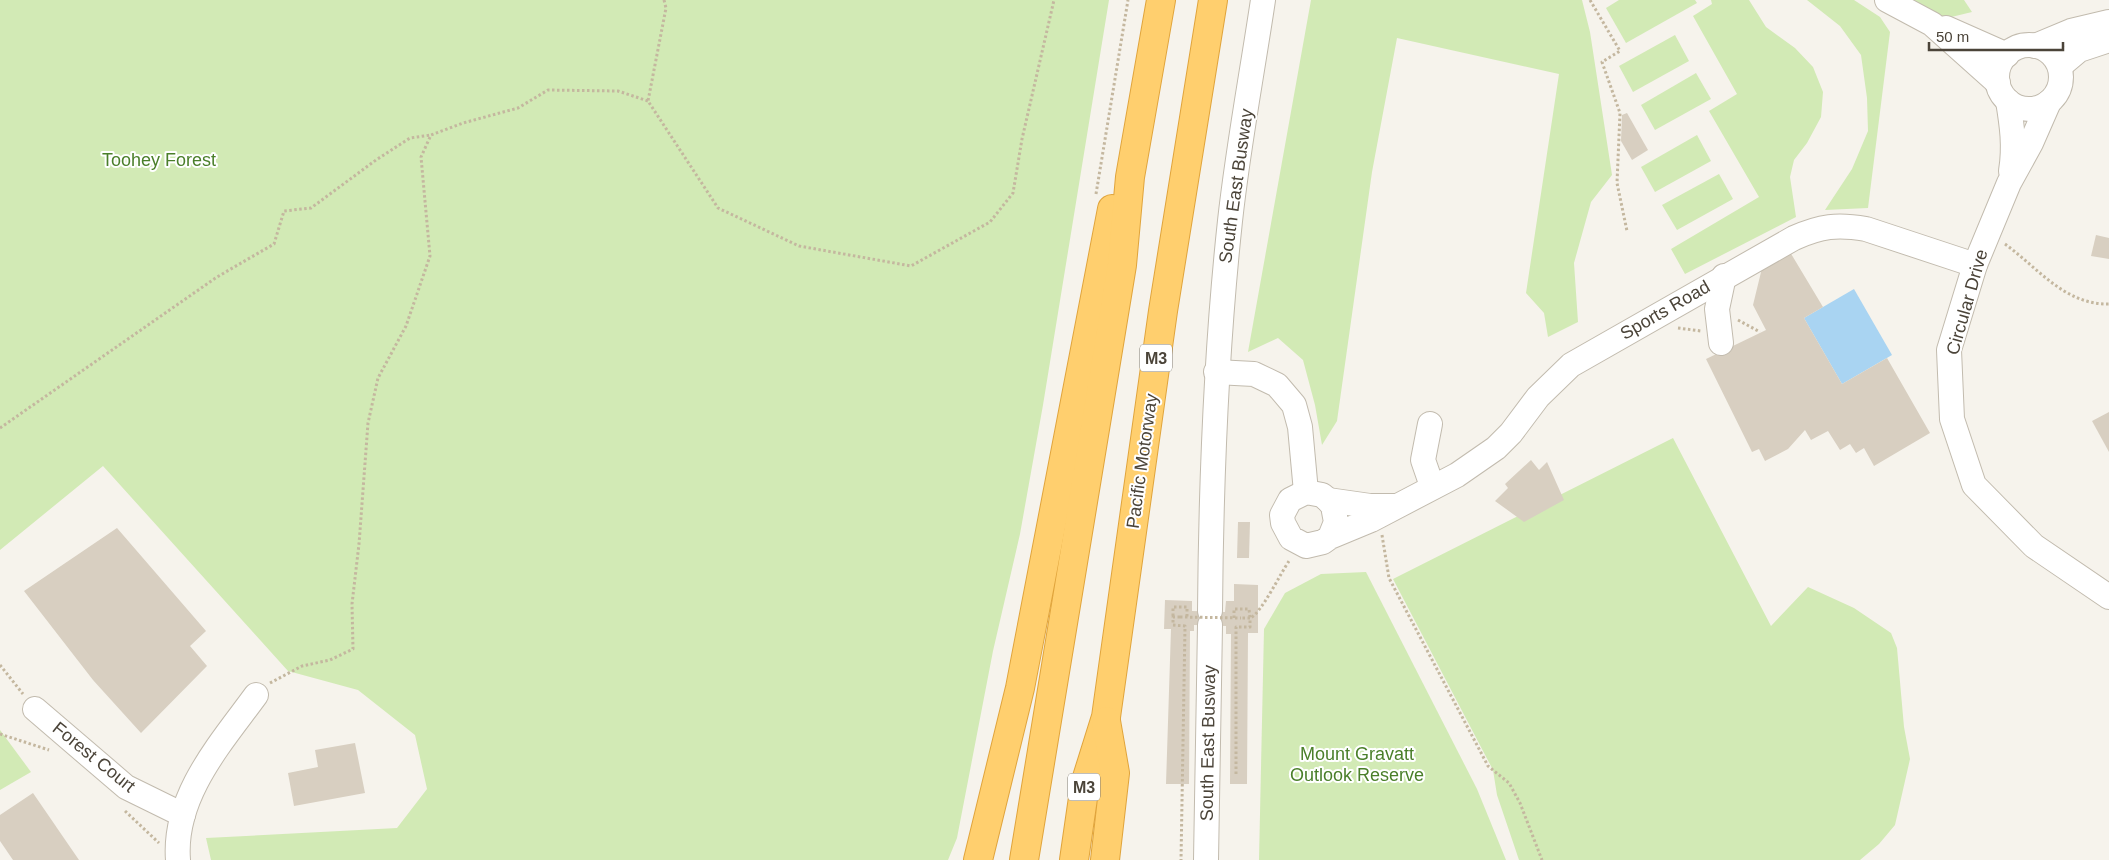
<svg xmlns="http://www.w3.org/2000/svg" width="2109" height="860" font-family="Arial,sans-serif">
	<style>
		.green { fill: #d2eab5 }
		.water { fill: #a9d4f2 }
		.building { fill: #d8cfc1 }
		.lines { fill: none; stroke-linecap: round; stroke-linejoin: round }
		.minor-casing { stroke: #c2bbae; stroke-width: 26 }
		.highway-casing { stroke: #e0a43c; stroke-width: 30 }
		.path { stroke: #c4b79f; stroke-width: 3; stroke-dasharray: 2.5 2.5; stroke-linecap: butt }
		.minor { stroke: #fff; stroke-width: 24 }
		.highway { stroke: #ffcf6e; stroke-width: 28 }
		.path-bridge { stroke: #c4b79f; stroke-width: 3; stroke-dasharray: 2.5 2.5; stroke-linecap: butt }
		.labels { text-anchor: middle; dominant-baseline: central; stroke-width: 4; stroke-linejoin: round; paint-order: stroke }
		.shield { fill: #fff; stroke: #817c74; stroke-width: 1 }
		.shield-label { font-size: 16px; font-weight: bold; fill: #4b4439 }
		.park-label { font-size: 18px; fill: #4a7f2a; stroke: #fff }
		.street-label { font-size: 18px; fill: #4b4439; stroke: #fff }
	</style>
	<rect width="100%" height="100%" fill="#f6f3ec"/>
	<g class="green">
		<polygon points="0,0 1109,0 1043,405 1020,534 993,651 957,838 948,860 211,860 206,838 397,828 427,789 415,735 358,690 288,671 103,466 0,550"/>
		<polygon points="1311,0 1582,0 1590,32 1612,175 1591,202 1574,263 1578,322 1548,337 1544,313 1526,293 1559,74 1397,38 1372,172 1337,421 1322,445 1315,405 1303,360 1278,338 1248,352"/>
		<polygon points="1619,0 1695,0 1697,3 1626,43 1606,8"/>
		<polygon points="1711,0 1749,0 1766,27 1795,48 1813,67 1823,92 1821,117 1807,143 1794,160 1790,177 1796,217 1685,274 1671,249 1759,197 1709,111 1737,94 1693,16 1712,4"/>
		<polygon points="1807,0 1854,0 1880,17 1890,32 1868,208 1825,210 1852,169 1868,131 1867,98 1861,55 1840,26"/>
		<polygon points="1907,0 1964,0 1972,12 1943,19"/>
		<polygon points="1675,35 1689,61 1633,92 1619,66"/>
		<polygon points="1696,73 1711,99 1655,130 1641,105"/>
		<polygon points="1697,135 1711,161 1655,192 1641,167"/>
		<polygon points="1719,174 1733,199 1677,230 1662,205"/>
		<polygon points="1673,438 1771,626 1808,587 1854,608 1891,633 1897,648 1904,727 1910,759 1895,825 1879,844 1860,860 1519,860 1497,795 1493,770 1393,579"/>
		<polygon points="1366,572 1477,789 1506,860 1259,860 1264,629 1285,593 1321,574"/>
		<polygon points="0,730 31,772 0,790"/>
	</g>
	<polygon class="water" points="1854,289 1892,355 1842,384 1804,318"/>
	<g class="building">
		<polygon points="1627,113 1648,150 1632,160 1621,141 1622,115"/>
		<polygon points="2096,235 2109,238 2109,259 2091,256"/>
		<polygon points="1790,252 1823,307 1804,318 1842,384 1887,358 1930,433 1874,466 1864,448 1856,453 1850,444 1840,450 1828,431 1811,440 1805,430 1788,449 1765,461 1759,449 1752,452 1706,359 1766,330 1753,305 1762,268"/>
		<polygon points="2109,412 2109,452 2092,421"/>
		<polygon points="1531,460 1539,470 1547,462 1564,500 1524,522 1495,501 1508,488 1505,484"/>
		<polygon points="1238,522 1250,522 1249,558 1237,558"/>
		<polygon points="117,528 206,631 190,646 207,666 141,733 93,680 24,591"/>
		<polygon points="1234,584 1258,585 1258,633 1248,633 1247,784 1230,784 1231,634 1226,634 1226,626 1194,625 1194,631 1190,631 1189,784 1166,784 1171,629 1164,629 1165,600 1192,601 1192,611 1225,612 1226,601 1234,601"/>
		<polygon points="355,743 365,793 294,806 288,773 318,767 315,750"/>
		<polygon points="33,793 79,860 13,860 0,841 0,815"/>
	</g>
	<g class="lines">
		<defs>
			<g id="minor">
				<polyline points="1887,0 1932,24 1998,83"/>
				<polyline points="1946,28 2007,55"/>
				<circle cx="2029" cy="77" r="32"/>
				<polyline points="2035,46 2071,31 2109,22"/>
				<polyline points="2060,66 2079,50 2109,40"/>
				<path d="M2008,101C2012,125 2015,147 2011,171"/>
				<polyline points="2049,102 2031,143 2009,183 1975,265 1949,350 1952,419 1974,485 2034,546 2109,597"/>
				<polyline points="1721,343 1717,309 1724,276"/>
				<polyline points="1216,372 1254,374 1277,385 1294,405 1300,427 1306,492"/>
				<polyline points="1430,424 1423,460 1432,486"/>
				<polyline points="1328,500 1370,506 1395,506"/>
				<path d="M1330,537L1336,522L1333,506L1328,500L1322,495L1306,492L1290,500L1282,515L1283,523L1291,538L1306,546L1323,542L1330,537L1371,520L1457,475L1496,448L1511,433L1538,397L1571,365L1794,238C1821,226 1837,224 1866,229L1975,265"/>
				<path d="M1210,611C1211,481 1216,351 1230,221C1238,147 1252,74 1263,0"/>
				<polyline points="35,709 126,787 183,815"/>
				<path d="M178,860C173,796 221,743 256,695"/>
				<polyline points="1206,860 1210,625"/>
			</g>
			<g id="highway">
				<polyline points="978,860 1020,688 1112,209"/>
				<polyline points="1024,860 1122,265 1130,177 1161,0"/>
				<polyline points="1074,860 1085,784 1106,717 1163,311 1213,0"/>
				<polyline points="1105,860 1115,773 1106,721"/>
			</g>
		</defs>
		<use href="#minor" class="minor-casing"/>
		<use href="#highway" class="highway-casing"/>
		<g class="path">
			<polyline points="664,0 666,8 648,101 718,208 799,246 911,266 990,222 1013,193 1022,139 1054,0"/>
			<polyline points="1590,0 1620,51 1602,62 1620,113 1617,183 1627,231"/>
			<polyline points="1096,194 1128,0"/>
			<path d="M2005,244C2038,268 2065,305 2109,304"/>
			<polyline points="1738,320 1760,332"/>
			<polyline points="1678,328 1701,331"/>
			<polyline points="0,428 217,277 274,244 284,211 311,208 376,160 410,138 431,135"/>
			<polyline points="1382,535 1389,578 1488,766 1509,783 1520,803 1542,860"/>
			<polyline points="1173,616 1173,607 1187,607 1187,618"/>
			<polyline points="1180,617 1173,617 1173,625 1185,626 1181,860"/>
			<path d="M1234,618V609H1249L1250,618C1261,614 1280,574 1289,561"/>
			<polyline points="0,665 23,694"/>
			<polyline points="270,683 302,666 330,660 353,649 352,604 359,544 368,423 378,378 406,326 430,256 421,157 431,135 463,123 518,108 548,90 618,91 648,101"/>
			<polyline points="0,734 49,750"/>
			<polyline points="1236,774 1236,627 1250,627 1250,618 1241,618"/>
			<polyline points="125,811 159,843"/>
		</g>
		<use href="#minor" class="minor"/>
		<use href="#highway" class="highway"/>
		<polyline class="path-bridge" points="1180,617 1241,618"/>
	</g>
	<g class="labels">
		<g class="shield">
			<rect x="1140" y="344.5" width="32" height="27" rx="4"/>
			<rect x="1068" y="773.5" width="32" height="27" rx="4"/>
		</g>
		<g class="shield-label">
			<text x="1156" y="358">M3</text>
			<text x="1084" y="787">M3</text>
		</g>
		<g class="park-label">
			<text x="159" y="160">Toohey Forest</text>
			<text x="1357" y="754">Mount Gravatt<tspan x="1357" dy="21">Outlook Reserve</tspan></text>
		</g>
		<g class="street-label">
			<text transform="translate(1236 186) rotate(-82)">South East Busway</text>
			<text transform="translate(1967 302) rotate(-74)">Circular Drive</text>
			<text transform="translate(1665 310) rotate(-30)">Sports Road</text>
			<text transform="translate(1142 461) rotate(-82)">Pacific Motorway</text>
			<text transform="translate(1208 743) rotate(-89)">South East Busway</text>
			<text transform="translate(94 757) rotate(39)">Forest Court</text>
		</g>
	</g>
	<path d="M1929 42v8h134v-8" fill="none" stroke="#4b4439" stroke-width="2.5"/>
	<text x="1936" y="42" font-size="15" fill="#4b4439" stroke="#ffffff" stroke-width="4" paint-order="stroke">50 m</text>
</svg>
